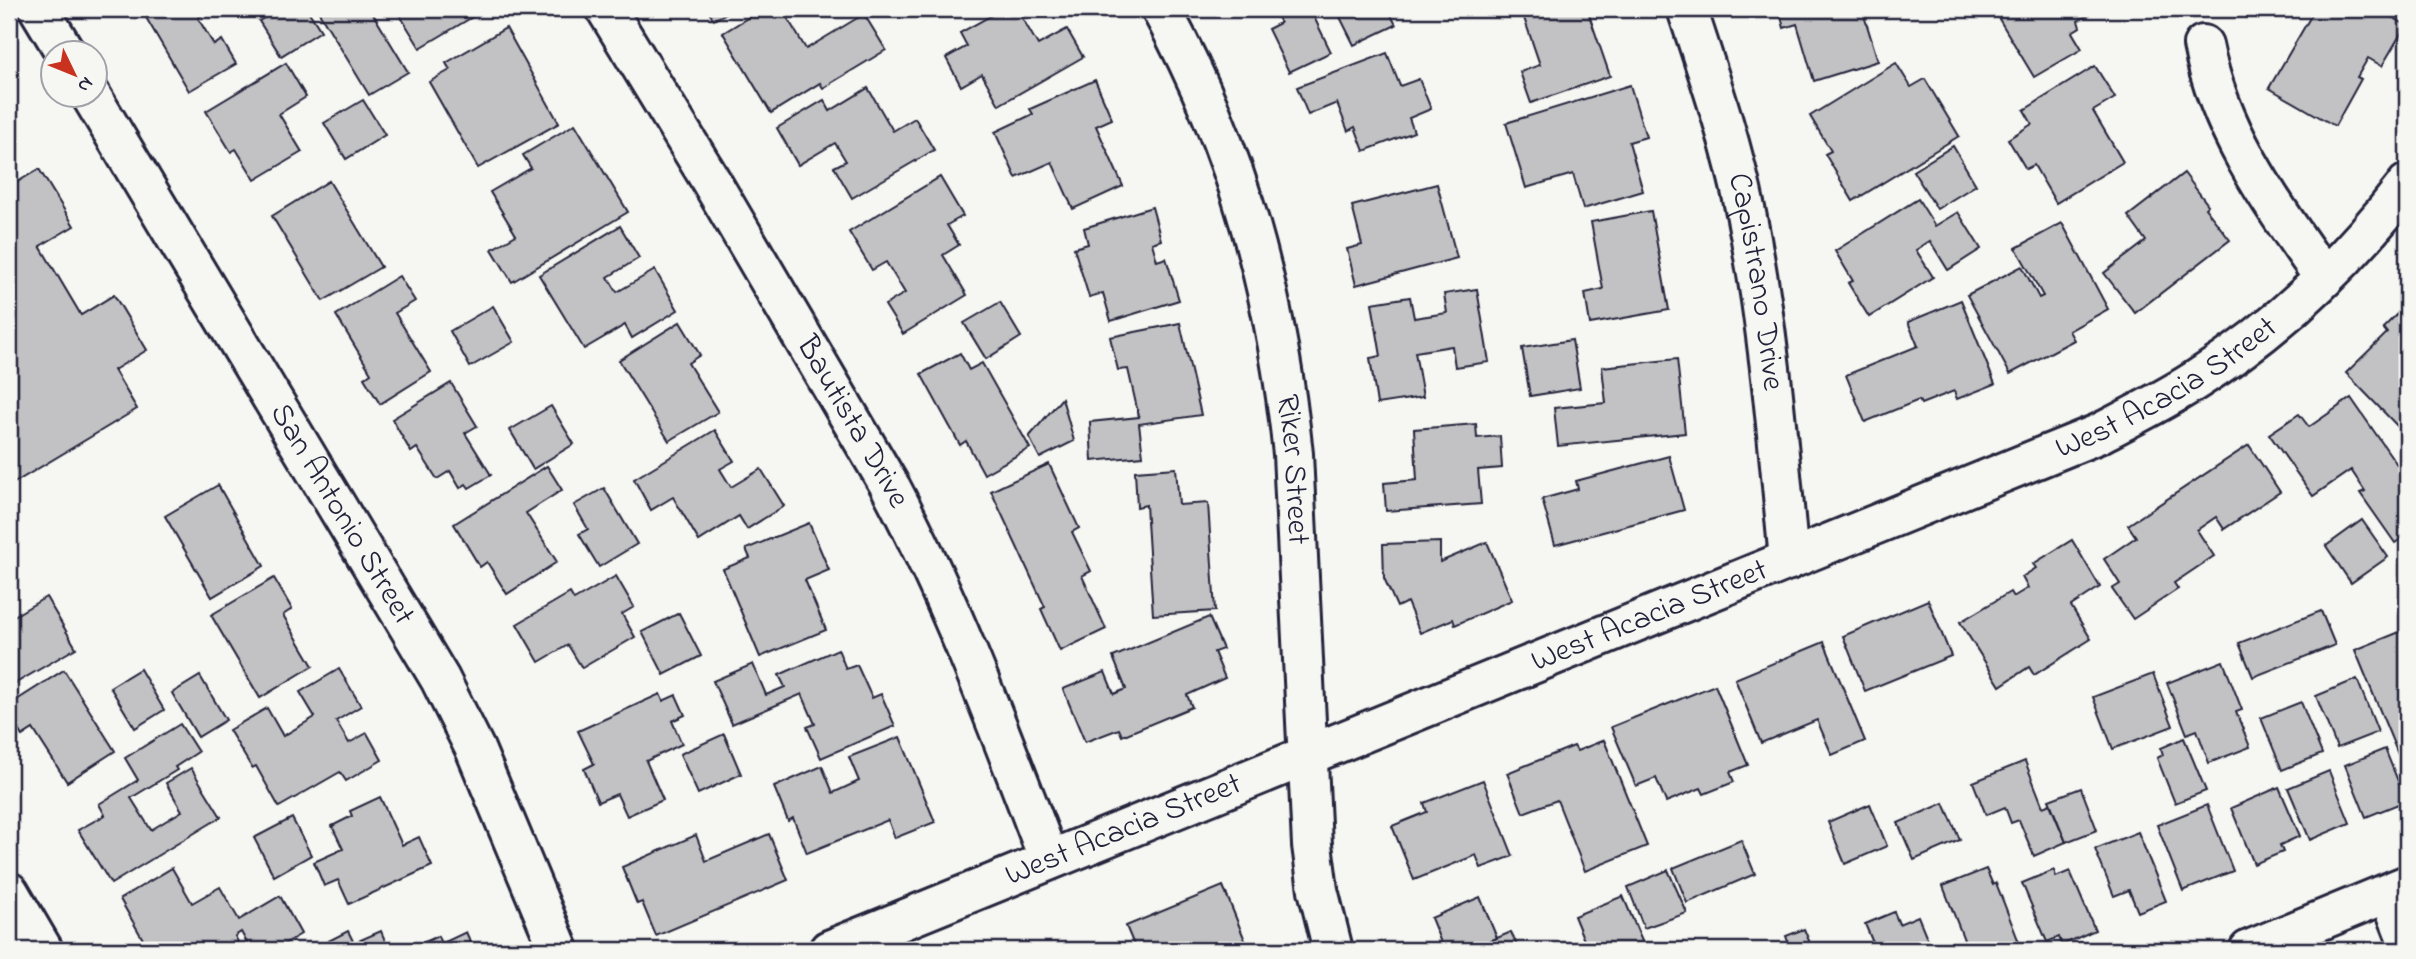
<svg xmlns="http://www.w3.org/2000/svg" width="2416" height="959" font-family="'Indie Flower',sans-serif">
	<style>
		.building { fill: #c2c2c4; stroke: #22223b; stroke-width: 2 }
		.lines { fill: none; stroke-linecap: round; stroke-linejoin: round }
		.minor-casing { stroke: #22223b; stroke-width: 44 }
		.minor { stroke: #f6f6f2; stroke-width: 38 }
		.labels { text-anchor: middle; dominant-baseline: central; stroke-width: 5; stroke-linejoin: round; paint-order: stroke }
		.street-label { font-size: 32px; fill: #22223b; stroke: #f6f6f2 }
	</style>
	<rect width="100%" height="100%" fill="#f6f6f2"/>
	<filter id="ink" filterUnits="userSpaceOnUse"><feTurbulence type="fractalNoise" baseFrequency=".0143" numOctaves="2"/><feDisplacementMap in="SourceGraphic" scale="14" xChannelSelector="R" yChannelSelector="G"/><feConvolveMatrix kernelMatrix="1 2 1 2 8 2 1 2 1" color-interpolation-filters="sRGB"/></filter>
	<g filter="url(#ink)">
		<g class="building">
			<polygon points="141,9 213,9 198,18 214,45 222,40 236,64 189,91"/>
			<polygon points="279,9 307,9 321,31 281,56 259,21"/>
			<polygon points="317,9 370,9 408,72 369,95"/>
			<polygon points="396,9 486,9 420,48"/>
			<polygon points="707,9 733,9 714,20"/>
			<polygon points="762,9 782,9 806,49 864,14 886,50 823,88 820,83 771,113 723,33"/>
			<polygon points="1003,9 1017,9 1038,45 1067,29 1083,57 999,105 982,74 961,86 946,58 967,46 960,33"/>
			<polygon points="1273,9 1315,9 1311,11 1331,52 1289,72 1268,29 1280,23"/>
			<polygon points="1336,9 1388,9 1396,25 1354,45"/>
			<polygon points="1521,9 1587,9 1610,76 1531,103 1520,72 1540,65"/>
			<polygon points="1779,9 1862,9 1878,61 1814,81 1797,24 1784,28"/>
			<polygon points="1993,9 2099,9 2078,21 2080,27 2072,32 2082,49 2034,77"/>
			<polygon points="2315,9 2378,9 2406,25 2382,66 2368,58 2357,77 2361,79 2335,126 2269,88"/>
			<polygon points="506,28 559,123 478,168 429,82 450,70 446,63"/>
			<polygon points="1387,53 1400,86 1419,79 1431,109 1409,118 1414,132 1364,151 1355,127 1348,131 1337,103 1308,115 1297,87"/>
			<polygon points="286,63 306,97 279,114 302,152 255,180 236,149 231,152 206,111"/>
			<polygon points="1896,63 1911,87 1925,79 1959,136 1853,201 1825,154 1831,151 1810,116"/>
			<polygon points="2095,66 2115,98 2093,111 2123,162 2056,203 2034,165 2026,169 2008,139 2032,124 2024,110"/>
			<polygon points="1095,80 1112,119 1096,126 1123,186 1073,209 1052,162 1016,178 995,132 1033,114 1030,109"/>
			<polygon points="1630,85 1646,137 1629,142 1643,191 1583,209 1573,174 1526,188 1506,123"/>
			<polygon points="868,88 893,131 915,118 934,150 852,198 834,167 846,161 835,143 798,165 777,128 824,100 830,111"/>
			<polygon points="363,100 385,135 346,159 324,123"/>
			<polygon points="575,124 628,212 512,282 492,249 516,235 490,192 531,168 523,155"/>
			<polygon points="1953,146 1976,185 1937,209 1913,171"/>
			<polygon points="39,169 74,226 40,246 81,315 114,295 147,350 114,370 137,409 9,486 9,187"/>
			<polygon points="2184,173 2208,205 2205,208 2230,240 2135,313 2104,273 2146,241 2128,216"/>
			<polygon points="940,177 963,216 947,225 959,245 943,255 967,295 903,334 885,305 905,293 886,262 872,270 849,232"/>
			<polygon points="329,181 381,267 323,301 272,216"/>
			<polygon points="1437,184 1457,258 1356,285 1347,249 1362,245 1352,206"/>
			<polygon points="1918,199 1935,226 1958,212 1981,249 1948,270 1930,241 1916,250 1933,277 1869,317 1848,283 1853,281 1835,251"/>
			<polygon points="1152,207 1161,240 1152,243 1157,261 1166,258 1179,300 1111,321 1103,293 1089,297 1074,248 1088,244 1084,228"/>
			<polygon points="1651,211 1669,310 1590,324 1585,293 1603,289 1591,222"/>
			<polygon points="2062,223 2108,309 2069,331 2074,340 2010,374 1967,295 2022,266 2039,298 2043,296 2016,248"/>
			<polygon points="620,226 639,258 608,277 617,292 655,270 678,310 632,338 625,325 584,349 539,275"/>
			<polygon points="399,276 415,301 395,313 431,372 380,404 364,378 371,373 336,315"/>
			<polygon points="1477,289 1489,362 1455,367 1452,346 1415,352 1423,397 1377,404 1370,358 1381,356 1372,303 1410,297 1414,318 1447,313 1444,294"/>
			<polygon points="1961,300 1995,384 1957,399 1954,391 1921,404 1919,400 1865,422 1846,375 1918,346 1908,322"/>
			<polygon points="1000,302 1021,337 986,359 964,323"/>
			<polygon points="2407,304 2407,433 2405,434 2346,373 2387,333 2383,328"/>
			<polygon points="493,306 514,342 470,367 450,331"/>
			<polygon points="680,322 700,355 688,363 718,412 669,441 619,360"/>
			<polygon points="1180,323 1201,415 1139,424 1143,456 1092,461 1090,422 1139,417 1128,369 1118,370 1110,337"/>
			<polygon points="1572,340 1580,388 1530,396 1522,348"/>
			<polygon points="960,353 969,370 982,363 1030,448 984,474 966,441 960,445 921,374"/>
			<polygon points="1677,359 1685,433 1558,446 1554,408 1606,403 1602,367"/>
			<polygon points="451,383 477,426 465,433 491,475 469,488 466,484 460,488 450,471 437,479 417,448 411,452 392,419"/>
			<polygon points="1062,398 1074,441 1040,458 1029,437"/>
			<polygon points="2351,398 2407,479 2407,535 2395,543 2360,493 2365,491 2351,470 2313,496 2269,434 2299,414 2309,427"/>
			<polygon points="551,406 574,444 533,469 510,430"/>
			<polygon points="1476,424 1477,438 1500,436 1502,468 1478,470 1481,504 1386,511 1384,483 1417,480 1414,429"/>
			<polygon points="715,430 734,461 720,469 731,487 761,469 784,506 747,529 739,516 699,541 673,497 651,510 634,479"/>
			<polygon points="2249,445 2280,492 2224,529 2216,517 2197,530 2214,556 2174,583 2178,589 2133,619 2112,589 2120,584 2104,559 2136,537 2128,525"/>
			<polygon points="1669,456 1684,510 1555,545 1542,499 1578,489 1576,481"/>
			<polygon points="1049,464 1079,528 1072,532 1091,571 1082,576 1106,629 1060,651 1041,609 1045,607 991,491"/>
			<polygon points="547,466 562,490 526,513 557,562 507,594 487,562 480,567 454,524"/>
			<polygon points="1176,468 1179,505 1208,503 1215,611 1153,615 1146,505 1137,507 1135,471"/>
			<polygon points="218,485 264,566 212,597 165,516"/>
			<polygon points="604,488 637,544 599,567 579,534 588,529 574,505"/>
			<polygon points="2362,520 2388,557 2351,583 2326,546"/>
			<polygon points="809,523 829,570 805,580 826,630 760,657 723,569 750,558 746,549"/>
			<polygon points="2072,540 2100,587 2071,606 2091,639 2034,675 2029,667 2000,686 1960,622 2010,592 2013,597 2028,588 2022,577 2036,568 2033,564"/>
			<polygon points="1440,542 1440,562 1487,542 1512,600 1455,625 1453,619 1420,633 1407,602 1397,607 1384,578 1383,544"/>
			<polygon points="616,576 634,607 622,614 635,637 582,668 568,645 539,662 517,624 570,593 574,600"/>
			<polygon points="274,578 292,609 283,615 313,666 260,698 211,615"/>
			<polygon points="46,597 76,648 9,687 9,619"/>
			<polygon points="1928,600 1951,656 1865,691 1843,636"/>
			<polygon points="2321,611 2335,645 2253,677 2239,643"/>
			<polygon points="679,613 701,656 664,675 642,632"/>
			<polygon points="1209,617 1223,649 1214,652 1225,678 1187,695 1192,707 1122,736 1119,729 1085,742 1063,689 1105,672 1114,694 1126,689 1113,657"/>
			<polygon points="2407,629 2407,776 2355,650"/>
			<polygon points="1824,642 1865,741 1832,755 1817,720 1761,743 1735,679"/>
			<polygon points="838,649 846,669 857,665 872,698 881,694 895,726 821,758 807,727 815,724 802,694 732,724 713,681 753,664 766,695 785,687 779,675"/>
			<polygon points="2223,661 2242,710 2236,712 2250,747 2209,763 2197,730 2187,734 2167,683"/>
			<polygon points="140,669 164,710 135,728 110,687"/>
			<polygon points="339,669 361,706 336,721 349,743 367,733 382,760 346,781 340,772 279,807 256,766 252,768 229,730 267,708 283,736 315,717 300,692"/>
			<polygon points="64,670 115,751 67,782 33,729 22,736 9,715 9,705"/>
			<polygon points="2153,674 2173,726 2113,749 2093,697"/>
			<polygon points="200,676 226,720 198,737 172,693"/>
			<polygon points="2357,679 2378,732 2337,748 2316,696"/>
			<polygon points="1715,685 1748,765 1730,772 1734,782 1704,794 1701,788 1666,802 1656,778 1636,786 1611,727"/>
			<polygon points="660,694 663,701 676,695 685,715 672,721 682,744 646,761 663,800 627,816 617,794 598,802 584,769 594,764 578,731"/>
			<polygon points="2301,702 2322,754 2282,770 2261,718"/>
			<polygon points="180,724 198,752 175,767 177,770 131,798 151,830 182,811 166,783 191,768 221,817 111,884 78,830 105,815 99,804 138,780 125,758"/>
			<polygon points="724,734 741,774 698,794 680,754"/>
			<polygon points="900,737 935,822 895,838 888,820 807,853 793,818 788,821 774,787 822,766 833,793 859,781 849,757"/>
			<polygon points="2184,738 2206,791 2175,803 2157,758 2163,755 2161,748"/>
			<polygon points="1604,740 1647,846 1585,871 1557,800 1523,813 1507,773 1574,746 1577,751"/>
			<polygon points="2385,749 2406,801 2366,817 2345,765"/>
			<polygon points="2025,761 2043,807 2050,804 2066,842 2034,856 2019,820 2011,823 2005,807 1986,815 1973,782"/>
			<polygon points="2329,771 2350,823 2310,840 2288,788"/>
			<polygon points="1483,780 1513,856 1481,868 1476,855 1414,880 1392,826 1427,812 1424,803"/>
			<polygon points="2279,787 2300,836 2280,845 2283,852 2254,864 2231,808"/>
			<polygon points="2081,788 2097,830 2066,842 2049,800"/>
			<polygon points="380,797 402,845 419,837 432,866 349,904 338,880 324,886 314,862 343,849 332,826 352,816 350,811"/>
			<polygon points="1944,803 1960,840 1914,860 1898,823"/>
			<polygon points="1870,804 1887,846 1845,864 1828,822"/>
			<polygon points="2207,805 2233,871 2183,891 2157,825"/>
			<polygon points="292,818 311,855 274,876 254,838"/>
			<polygon points="2138,832 2166,901 2138,912 2129,890 2114,896 2095,849"/>
			<polygon points="769,834 788,880 656,936 642,902 637,904 622,867 696,835 706,861"/>
			<polygon points="1741,840 1755,874 1687,903 1673,868"/>
			<polygon points="172,868 192,903 220,887 239,920 280,896 301,934 274,950 251,950 241,932 235,936 238,942 224,950 149,950 120,899"/>
			<polygon points="1986,869 1993,885 1996,883 2022,950 1968,950 1943,886"/>
			<polygon points="1668,870 1687,913 1644,928 1628,887"/>
			<polygon points="2054,870 2056,877 2070,871 2095,930 2062,945 2059,937 2047,942 2022,883"/>
			<polygon points="1223,886 1249,950 1136,950 1126,926"/>
			<polygon points="1623,896 1644,946 1635,950 1588,950 1574,916"/>
			<polygon points="1480,897 1497,938 1469,950 1444,950 1431,918"/>
			<polygon points="1894,912 1899,924 1918,916 1932,950 1876,950 1865,924"/>
			<polygon points="1804,929 1813,950 1791,950 1786,936"/>
			<polygon points="348,931 354,943 381,931 389,950 311,950"/>
			<polygon points="466,932 474,950 407,950 438,936 441,944"/>
			<polygon points="1511,932 1519,950 1469,950"/>
		</g>
		<g class="lines">
			<defs>
				<g id="minor">
					<polyline points="39,9 65,52"/>
					<path id="s1" d="M606,9L708,176L891,488C954,607 1001,735 1049,860"/>
					<path id="s2" d="M1161,9C1239,152 1276,292 1293,454L1312,845L1318,890L1333,950"/>
					<path id="s3" d="M1687,9C1709,76 1732,143 1746,213C1769,327 1778,444 1789,560"/>
					<path d="M2203,45C2220,133 2273,205 2324,278"/>
					<path id="s4" d="M90,94L440,679L475,749L559,950"/>
					<polyline points="9,892 43,950"/>
					<polyline points="2389,893 2407,939"/>
					<path id="s5" d="M829,950L2098,434C2131,417 2165,400 2196,380C2277,329 2349,260 2407,184"/>
					<polyline points="2249,950 2407,885"/>
				</g>
			</defs>
			<use href="#minor" class="minor-casing"/>
			<use href="#minor" class="minor"/>
		</g>
	</g>
	<g class="labels">
		<g class="street-label">
			<text stroke="none"><textPath href="#s3" startOffset="282">Capistrano Drive</textPath></text>
			<text stroke="none"><textPath href="#s5" startOffset="1452">West Acacia Street</textPath></text>
			<text stroke="none"><textPath href="#s1" startOffset="481">Bautista Drive</textPath></text>
			<text stroke="none"><textPath href="#s2" startOffset="483">Riker Street</textPath></text>
			<text stroke="none"><textPath href="#s4" startOffset="490">San Antonio Street</textPath></text>
			<text stroke="none"><textPath href="#s5" startOffset="886">West Acacia Street</textPath></text>
			<text stroke="none"><textPath href="#s5" startOffset="318">West Acacia Street</textPath></text>
		</g>
	</g>
	<rect width="2416" height="959" fill="none" stroke="#f6f6f2" stroke-width="35"/>
	<rect x="18" y="18" width="2381" height="924" fill="none" stroke="#22223b" stroke-width="2.5" filter="url(#ink)"/>
	<g transform="translate(74 74) rotate(133)"><circle r="33" fill="#f6f6f2" stroke="#a1a1a9" stroke-width="2"/>
	<path d="M0-5L12 26L0 18L-12 26Z" fill="#c8321e"/>
	<text y="-10" font-size="19" font-weight="bold" text-anchor="middle" fill="#22223b">N</text>
	</g>
</svg>
